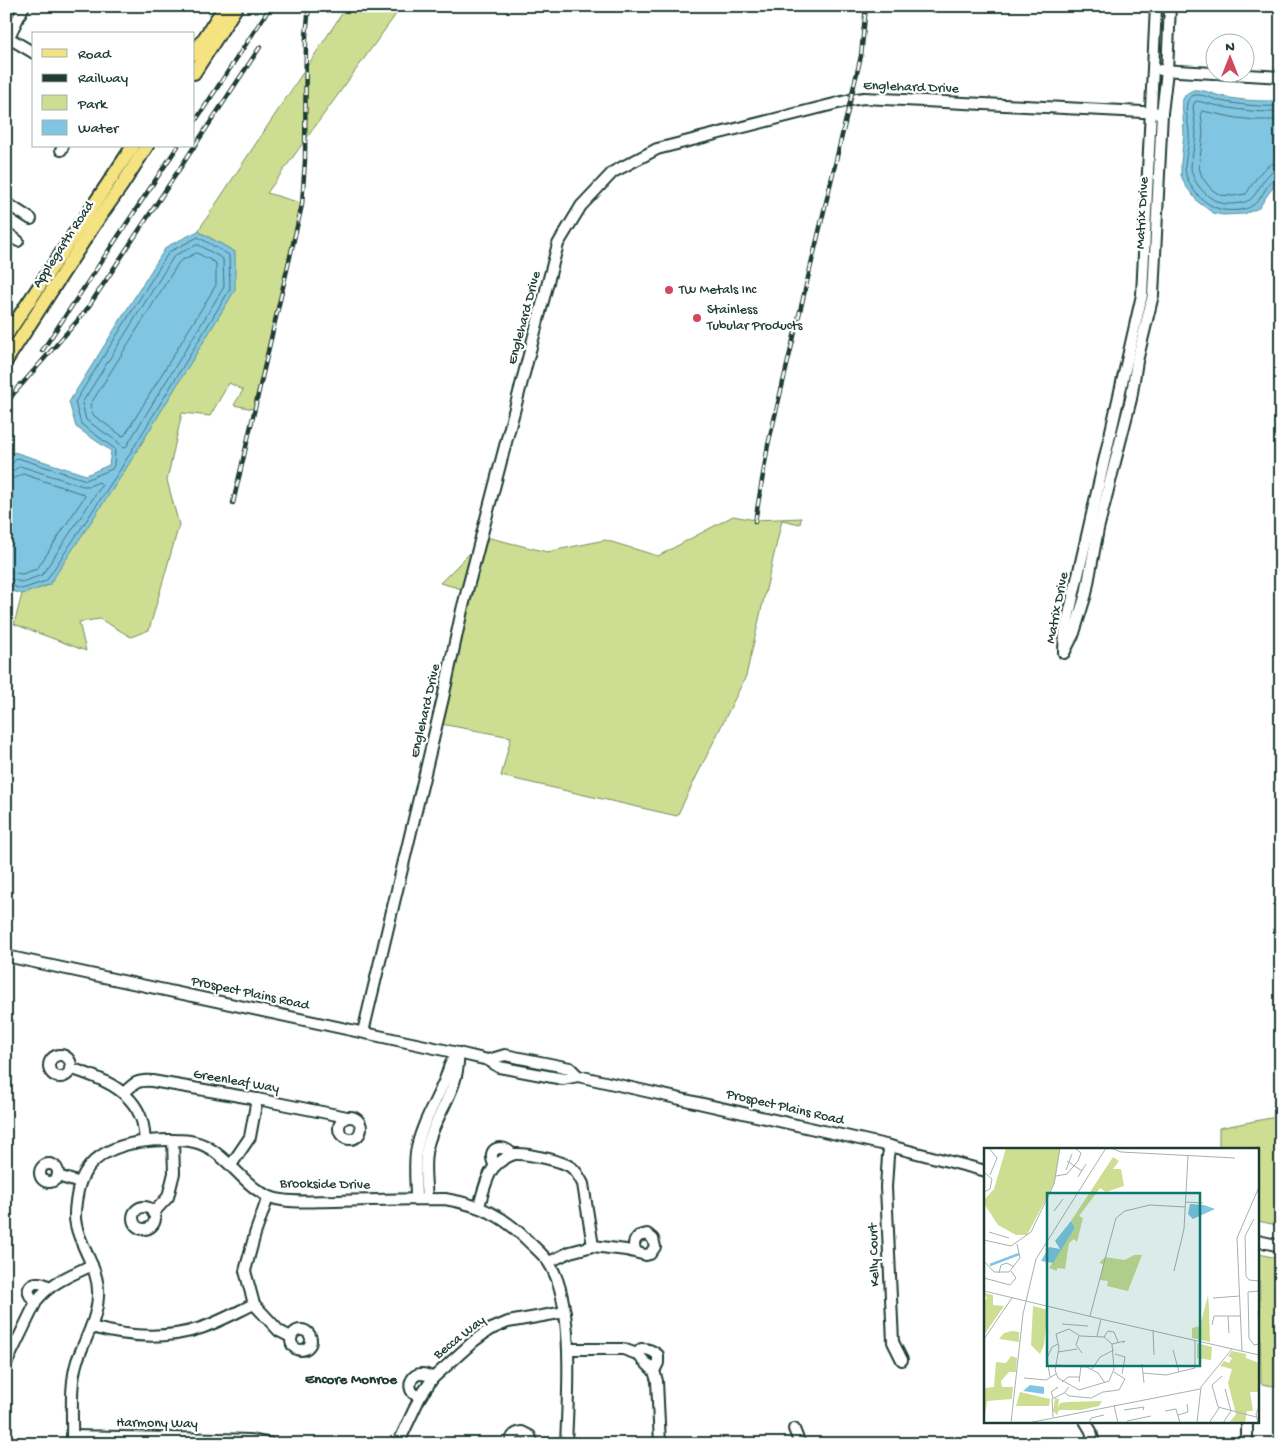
<svg xmlns="http://www.w3.org/2000/svg" width="1287" height="1450" font-family="'Gochi Hand',sans-serif">
	<style>
		.green { fill: #cddd91; stroke: #768d62 }
		.water { fill: #80c5e1; stroke: #598f9c }
		.lines { fill: none; stroke-linecap: round; stroke-linejoin: round }
		.shore { stroke: #467379; stroke-width: 1 }
		.minor-casing { stroke: #1f3d34; stroke-width: 14 }
		.major-casing { stroke: #1f3d34; stroke-width: 16 }
		.minor { stroke: #fff; stroke-width: 10 }
		.major { stroke: #f5e382; stroke-width: 12 }
		.rail-casing { stroke: #1f3d34; stroke-width: 4.5 }
		.rail { stroke: #fff; stroke-width: 2.5; stroke-dasharray: 8; stroke-linecap: butt }
		.poi-dot { fill: #d1495b; stroke: #fff; stroke-width: 2 }
		.labels { text-anchor: middle; dominant-baseline: central; stroke-width: 4.5; stroke-linejoin: round; paint-order: stroke }
		.street-label { font-size: 14px; fill: #1f3d34; stroke: #fff }
		.poi-label { font-size: 14px; fill: #1f3d34; stroke: #fff; text-anchor: start }
		.neighbourhood-label { font-size: 15px; font-weight: bold; fill: #1f3d34; stroke: #fff }
		.inset-river { fill: none; stroke: #80c5e1; stroke-width: 2.5 }
		.inset-road { fill: none; stroke: #a5b1ae; stroke-width: 1 }
		.view { fill: #0f766e; fill-opacity: 0.15; stroke: #0f766e; stroke-width: 2.5 }
		.inset-edge { fill: none; stroke: #1f3d34; stroke-width: 2.5 }
	</style>
	<rect width="100%" height="100%" fill="#fff"/>
	<filter id="ink" filterUnits="userSpaceOnUse"><feTurbulence type="fractalNoise" baseFrequency=".02" numOctaves="2"/><feDisplacementMap in="SourceGraphic" scale="10" xChannelSelector="R" yChannelSelector="G"/><feConvolveMatrix kernelMatrix="1 2 1 2 8 2 1 2 1" color-interpolation-filters="sRGB"/></filter>
	<g filter="url(#ink)">
		<g class="green">
			<polygon points="6,6 21,6 6,39"/>
			<polygon points="347,6 402,6 267,193 301,203 253,409 234,405 243,390 229,383 210,416 182,413 167,480 179,525 149,630 131,637 100,619 79,622 86,651 14,624 22,594 49,585 235,252 198,231"/>
			<polygon points="733,516 755,520 801,518 800,524 782,520 746,676 677,816 501,776 511,737 441,724 473,592 440,583 486,537 547,552 605,540 658,556"/>
			<polygon points="1281,1116 1281,1226 1258,1221 1258,1149 1219,1149 1219,1128"/>
			<polygon points="1259,1254 1281,1259 1281,1387 1261,1384"/>
		</g>
		<g class="water">
			<path d="M1193,90C1203,89 1212,94 1221,96C1240,101 1261,101 1281,101V178L1268,194L1259,208L1244,214L1223,215L1213,213L1198,202L1185,185L1181,175V162L1184,133L1182,101L1186,94Z"/>
			<polygon points="198,231 235,252 235,290 124,472 49,585 22,594 6,589 6,463 14,452 86,475 109,465 111,451 76,427 69,402 166,247"/>
		</g>
		<g class="lines">
			<g class="shore">
				<path d="M1281,106C1261,107 1240,105 1220,101C1213,99 1205,95 1198,95C1195,95 1193,95 1191,97C1182,103 1189,124 1189,133C1190,145 1185,156 1185,168C1186,187 1205,207 1224,210C1233,211 1246,211 1253,205C1264,199 1267,177 1281,176"/>
				<path d="M1281,112C1252,113 1225,108 1197,101L1195,102L1193,106C1194,115 1195,124 1196,133C1196,144 1191,156 1191,167C1192,184 1210,202 1226,204C1234,204 1246,204 1252,198C1261,189 1265,170 1281,169"/>
				<path d="M1281,120H1255L1237,118L1202,111L1201,113L1203,133L1199,167L1202,177L1211,189L1220,195L1233,196L1246,194C1255,181 1263,162 1281,162"/>
				<polygon points="197,245 199,245 223,259 224,287 126,447 123,448 118,442 86,420 82,403 174,256"/>
				<polygon points="197,253 216,263 216,285 125,435 122,436 93,415 90,405 179,262"/>
				<polyline points="6,466 11,465 16,459 18,458 86,480 112,469 114,465 115,449 81,424 75,402 169,252 198,237 229,255 230,289 120,470 46,581 22,589 6,584"/>
				<polyline points="6,472 13,471 20,466 83,486 89,486 99,482 102,485 42,575 22,582 6,578"/>
				<polyline points="6,479 14,478 23,474 83,494 85,496 37,569 22,574 6,571"/>
			</g>
			<defs>
				<g id="minor">
					<polyline points="9,38 34,53"/>
					<polyline points="6,43 24,6"/>
					<polyline points="1161,70 1281,77"/>
					<polyline points="61,150 63,146"/>
					<polyline points="6,203 31,219"/>
					<polyline points="6,232 18,241"/>
					<polyline points="1064,650 1065,632 1142,295 1156,6"/>
					<polyline points="1064,653 1074,633 1086,594 1098,529 1131,399 1137,361 1153,295 1162,113 1167,71 1170,6"/>
					<polyline points="6,956 458,1053 488,1060 499,1067 563,1079 578,1076 623,1086 890,1146 986,1171"/>
					<polyline points="363,1032 443,698 462,610 558,244 581,206 613,172 657,149 850,100 864,98 1162,113"/>
					<circle cx="60" cy="1066" r="11"/>
					<polyline points="488,1060 505,1055 570,1068 578,1076"/>
					<path d="M70,1068C98,1077 130,1088 141,1118C144,1125 144,1134 145,1141"/>
					<path d="M124,1093C134,1083 137,1080 152,1081L257,1099L347,1117"/>
					<circle cx="350" cy="1128" r="11"/>
					<polyline points="890,1146 888,1156 886,1187 893,1342 902,1360"/>
					<circle cx="49" cy="1173" r="9"/>
					<polyline points="231,1165 250,1137 257,1099"/>
					<path d="M495,1166C485,1149 501,1142 512,1154"/>
					<polyline points="58,1176 80,1183"/>
					<polyline points="268,1197 255,1234 245,1271 254,1304 279,1331 291,1337"/>
					<path d="M416,1199C416,1184 414,1168 416,1153C419,1130 434,1105 443,1084C449,1072 448,1063 458,1053"/>
					<path d="M427,1199C426,1184 423,1163 427,1148C434,1116 461,1088 458,1053"/>
					<path d="M479,1206C482,1196 487,1174 495,1166C499,1162 509,1155 515,1154C526,1153 564,1161 572,1168C577,1172 580,1178 583,1184L593,1246"/>
					<circle cx="144" cy="1218" r="11"/>
					<polyline points="153,1213 168,1197 174,1173 173,1140"/>
					<polyline points="1258,1241 1281,1246"/>
					<path d="M549,1262L570,1252L593,1246L626,1250L646,1255L650,1254L655,1247L653,1239L647,1234L639,1236C633,1241 633,1245 636,1252"/>
					<path d="M36,1302C20,1290 33,1276 49,1287"/>
					<path d="M91,1327C128,1337 165,1340 201,1328C219,1322 237,1312 254,1304"/>
					<circle cx="301" cy="1340" r="10"/>
					<polyline points="568,1349 623,1349 637,1354 654,1371 657,1381 660,1444"/>
					<path d="M637,1354L641,1349C648,1349 652,1350 658,1355V1363L654,1371"/>
					<path d="M6,1364L37,1300C51,1282 72,1275 92,1265"/>
					<path d="M420,1397C419,1396 414,1394 413,1393C407,1385 412,1374 421,1374C426,1374 430,1376 433,1378"/>
					<polyline points="1085,1421 1091,1431 1094,1444"/>
					<polyline points="1247,1421 1247,1444"/>
					<polyline points="794,1429 800,1444"/>
					<polyline points="72,1436 219,1439 250,1440 271,1444"/>
					<path d="M72,1444C73,1417 69,1387 77,1361C85,1339 97,1320 98,1296C100,1270 81,1249 76,1225C74,1217 75,1209 76,1202C77,1196 78,1189 80,1183C93,1146 135,1140 169,1140C184,1140 196,1140 209,1148C235,1163 250,1196 282,1200C299,1203 317,1201 335,1201C371,1200 408,1199 445,1199C480,1205 503,1215 528,1241C535,1248 544,1255 549,1263C575,1302 568,1397 566,1444"/>
					<polyline points="398,1444 420,1397 433,1378 474,1341 489,1330 508,1322 565,1312"/>
					<path d="M510,1444C511,1436 515,1433 522,1432L530,1436L533,1444"/>
					<polyline points="549,1444 566,1444"/>
				</g>
				<g id="major">
					<polyline points="194,54 225,6"/>
					<polyline points="194,73 237,6"/>
					<polyline points="6,336 133,146"/>
					<polyline points="6,361 94,225 122,185 147,146"/>
				</g>
			</defs>
			<use href="#minor" class="minor-casing"/>
			<use href="#major" class="major-casing"/>
			<use href="#minor" class="minor"/>
			<use href="#major" class="major"/>
			<defs>
				<g id="rail">
					<polyline points="194,123 271,6"/>
					<polyline points="42,351 178,146"/>
					<polyline points="16,391 85,312 260,47"/>
					<polyline points="6,405 20,384"/>
					<polyline points="233,503 302,205 305,160 306,36 309,6"/>
					<polyline points="755,522 768,445 861,56 866,6"/>
				</g>
			</defs>
			<use href="#rail" class="rail-casing"/>
			<use href="#rail" class="rail"/>
		</g>
	</g>
	<g class="poi-dot">
		<circle cx="669" cy="290" r="5"/>
		<circle cx="697" cy="318" r="5"/>
	</g>
	<g class="labels">
		<g class="street-label">
			<text transform="translate(911 88) rotate(2)">Englehard Drive</text>
			<text transform="translate(1143 213) rotate(-87)">Matrix Drive</text>
			<text transform="translate(64 245) rotate(-57)">Applegarth Road</text>
			<text transform="translate(525 318) rotate(-75)">Englehard Drive</text>
			<text transform="translate(1058 608) rotate(-79)">Matrix Drive</text>
			<text transform="translate(426 711) rotate(-77)">Englehard Drive</text>
			<text transform="translate(250 994) rotate(12)">Prospect Plains Road</text>
			<text transform="translate(236 1082) rotate(10)">Greenleaf Way</text>
			<text transform="translate(785 1108) rotate(13)">Prospect Plains Road</text>
			<text transform="translate(325 1185) rotate(1)">Brookside Drive</text>
			<text transform="translate(875 1255) rotate(-92)">Kelly Court</text>
			<text transform="translate(460 1338) rotate(-38)">Becca Way</text>
			<text transform="translate(157 1424) rotate(1)">Harmony Way</text>
		</g>
		<g class="poi-label">
			<text x="679" y="290">TW Metals Inc</text>
			<text x="707" y="310">Stainless<tspan x="707" dy="16">Tubular Products</tspan></text>
		</g>
		<g class="neighbourhood-label">
			<text x="351" y="1380">Encore Monroe</text>
		</g>
	</g>
	<g transform="translate(984 1148)">
		<rect width="275" height="275" fill="#fff"/>
		<path d="M22,0H76L71,34L43,87H32L14,77L1,57V51L10,41ZM129,9L135,13L129,21H137L140,38L122,44L116,40L95,68L99,70L93,94L90,91L85,95L81,121L73,120V123L65,120L91,80L87,73ZM150,107H158L144,143L123,138L124,133L116,132L119,116L115,115L121,109L141,112ZM0,145L9,147V157L20,158L0,187V154L3,150ZM224,147L225,160L226,194L208,190V180L216,178ZM49,158L64,162L60,197L56,206L47,197ZM28,183L35,184V194L15,191L20,185ZM213,195L228,199L227,212L213,210ZM248,203L262,206V210L275,215V244H266L269,263H263L261,275H245L252,266L244,235L248,221L236,218L240,213L245,215L248,210L244,208ZM27,208L33,210L32,224H25L17,233L18,239H29L28,251L3,253L0,272V240L10,239L12,214L22,215ZM36,244L66,251L65,258H32ZM71,250L75,251L74,260L76,255L83,254L118,253L115,258L97,262H75L73,267L69,263Z" fill="#cddd91"/>
		<path d="M206,56L220,57L231,61L209,71L204,66ZM87,73L91,80L69,115L57,113L65,99L76,101L71,93ZM46,237L60,239V246L39,243Z" fill="#80c5e1"/>
		<path class="inset-river" d="M6,117L35,106"/>
		<path class="inset-road" d="M5,0L13,10L6,27M127,0L137,4L251,10M83,13L98,23M82,22L88,6M0,24L8,31L6,41L0,44M72,28L83,26L94,13L97,5L91,0M94,29L102,16M201,54L219,55M70,63L79,51M270,71L261,88L262,128L265,132L275,133M275,77V93M5,84L25,90M0,92L27,98L47,84L70,36L76,0M0,113L10,124H25L36,110L33,96M190,123L200,81L204,8M15,125L17,117L23,115L30,119M0,130L26,137L32,130L27,123M0,143L121,172M275,143L264,144L265,190L270,197L275,196M229,150L256,148M274,163L275,181M106,168L132,70L141,63L166,57L201,59M244,168L245,185M121,172L275,207M78,176L104,178M228,177L230,168H257M85,181L96,188L120,189L128,196L130,221L125,233L95,242L74,230L71,222L75,200L72,186ZM169,182L170,207M95,188L92,197L98,205M113,188L117,171M120,189L124,183L130,184L134,194M0,191L28,150M128,196L141,193L139,195M189,202L195,224M258,203L253,90L275,39M74,204L93,201M131,206L141,209L138,226M158,216L160,235M72,217L103,219L114,225L121,235M108,221L116,209L130,202M159,225L182,227L211,220V193M238,228L228,237L234,259L272,269M66,229L63,210L68,199L74,196M40,230L62,232L72,226M78,234L84,229H96M95,234L97,218M81,245L85,248L107,250L119,244L135,242L141,231L130,224M69,250L67,244L74,239L72,241M130,257L134,275M140,262L160,259L159,262M181,263L192,261L196,275M194,267L204,264L203,256M69,269L68,251L80,245L85,239M143,273L167,268M27,275L39,166L52,111L122,0M44,275L216,241M105,275L107,270L120,267M213,275L217,239L248,201M225,275L235,260M239,275L247,263L241,241M274,275L272,266L275,259"/>
		<path class="view" d="M63,45H216V218H63Z"/>
		<rect width="275" height="275" class="inset-edge"/>
	</g>
	<rect width="1287" height="1450" fill="none" stroke="#fff" stroke-width="25"/>
	<rect x="12" y="12" width="1262" height="1425" fill="none" stroke="#1f3d34" stroke-width="2" filter="url(#ink)"/>
	<rect x="32" y="32" width="162" height="115" fill="#ffffff" stroke="#a5b1ae"/>
	<rect x="42" y="49" width="25" height="8" fill="#f5e382" stroke="#a5b1ae"/>
	<text x="78" y="58" font-size="15" fill="#1f3d34">Road</text>
	<rect x="42" y="74" width="25" height="8" fill="#1f3d34" stroke="#a5b1ae"/>
	<text x="78" y="82" font-size="15" fill="#1f3d34">Railway</text>
	<rect x="42" y="95" width="25" height="15" fill="#cddd91" stroke="#a5b1ae"/>
	<text x="78" y="108" font-size="15" fill="#1f3d34">Park</text>
	<rect x="42" y="120" width="25" height="15" fill="#80c5e1" stroke="#a5b1ae"/>
	<text x="78" y="132" font-size="15" fill="#1f3d34">Water</text>
	<g transform="translate(1230 58)"><circle r="24" fill="#ffffff" stroke="#a5b1ae"/>
	<path d="M0-4L9 19L0 12L-9 19Z" fill="#d1495b"/>
	<text y="-8" font-size="14" font-weight="bold" text-anchor="middle" fill="#1f3d34">N</text>
	</g>
</svg>
